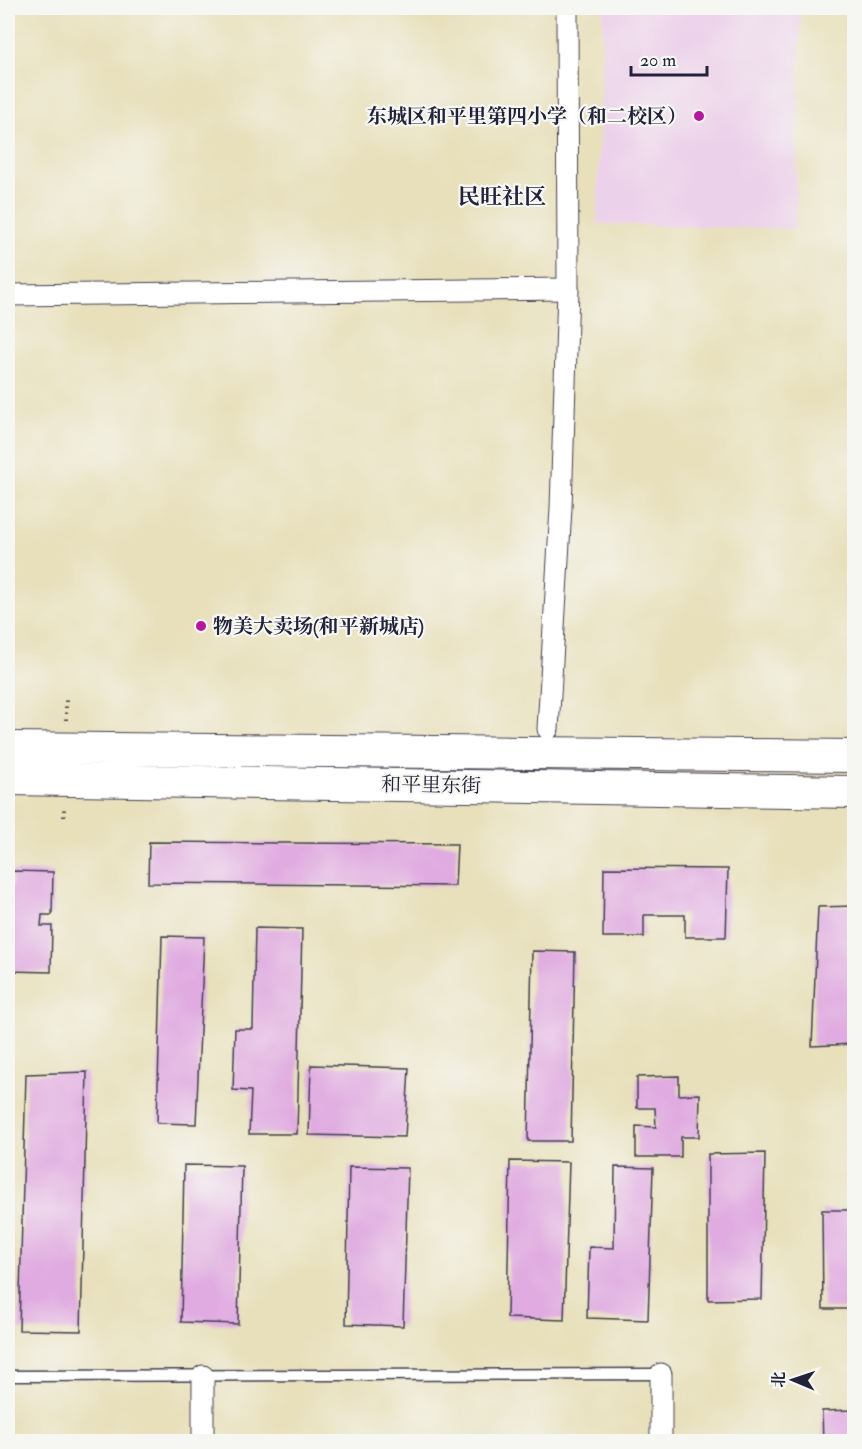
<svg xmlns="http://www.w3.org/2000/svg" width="862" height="1449" font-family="'IM FELL Double Pica','Noto Serif SC',serif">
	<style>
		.built { fill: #ecd1ea }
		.building { fill: #e0abe0 }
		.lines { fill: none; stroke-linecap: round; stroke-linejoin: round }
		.lane-casing { stroke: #403e4e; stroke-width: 13 }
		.street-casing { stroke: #403e4e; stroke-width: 23 }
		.secondary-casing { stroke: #403e4e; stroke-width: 34 }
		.path { stroke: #403e4e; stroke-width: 4; stroke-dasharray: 1.5 4.5; stroke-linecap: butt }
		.lane { stroke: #fff; stroke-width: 10 }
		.street { stroke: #fff; stroke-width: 21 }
		.secondary { stroke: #fff; stroke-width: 32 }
		.poi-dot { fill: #b5179e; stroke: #f6f6f2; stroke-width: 2 }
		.labels { text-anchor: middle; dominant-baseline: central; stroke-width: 4.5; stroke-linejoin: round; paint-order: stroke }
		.poi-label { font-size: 20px; font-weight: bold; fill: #22223b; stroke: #f6f6f2; text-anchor: end }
		.street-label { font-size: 20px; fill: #22223b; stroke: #f6f6f2 }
		.quarter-label { font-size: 22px; font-weight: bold; fill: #22223b; stroke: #f6f6f2 }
	</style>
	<rect width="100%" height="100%" fill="#f6f6f2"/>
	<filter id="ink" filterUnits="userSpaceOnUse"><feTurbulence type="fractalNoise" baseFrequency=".0167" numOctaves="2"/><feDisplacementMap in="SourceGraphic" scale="12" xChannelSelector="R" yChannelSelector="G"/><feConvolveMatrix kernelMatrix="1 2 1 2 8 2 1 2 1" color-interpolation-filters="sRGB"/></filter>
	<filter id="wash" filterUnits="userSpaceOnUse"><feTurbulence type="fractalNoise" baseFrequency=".008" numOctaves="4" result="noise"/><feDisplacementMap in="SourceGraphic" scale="24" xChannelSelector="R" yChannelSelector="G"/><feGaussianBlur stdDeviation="1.35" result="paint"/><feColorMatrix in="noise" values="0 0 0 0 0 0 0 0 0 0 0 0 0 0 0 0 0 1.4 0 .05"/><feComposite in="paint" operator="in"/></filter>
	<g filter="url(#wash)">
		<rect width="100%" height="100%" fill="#e8e0bb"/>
		<polygon class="built" points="603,8 801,8 795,229 597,224"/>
		<g id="blocks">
			<g class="building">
				<polygon points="149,842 457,844 455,886 148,883"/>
				<polygon points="604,868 728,869 726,937 685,937 685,915 644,915 644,937 603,937"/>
				<polygon points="12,871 53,872 52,915 42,915 41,926 52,926 51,972 9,971 8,888 12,888"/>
				<polygon points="854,906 854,1044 812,1046 818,907"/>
				<polygon points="255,928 302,929 297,1134 249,1134 251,1091 233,1090 235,1029 253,1029"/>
				<polygon points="162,936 204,937 196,1124 157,1123"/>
				<polygon points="532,951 575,952 571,1141 528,1141"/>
				<polygon points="311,1065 409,1068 405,1137 309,1135"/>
				<polygon points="87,1072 81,1331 19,1330 26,1074"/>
				<polygon points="679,1076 679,1095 700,1094 699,1137 681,1137 681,1157 636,1157 636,1126 656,1127 655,1108 637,1108 637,1077"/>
				<polygon points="765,1153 762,1299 708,1300 708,1154"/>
				<polygon points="510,1161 569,1162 564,1320 507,1318"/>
				<polygon points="184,1165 242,1166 238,1324 181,1322"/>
				<polygon points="349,1167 408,1168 403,1326 346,1324"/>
				<polygon points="615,1167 653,1168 648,1320 587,1318 589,1247 614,1248"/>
				<polygon points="822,1210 854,1210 854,1309 823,1309"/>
				<polygon points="854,1410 854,1442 823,1442 822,1411"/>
			</g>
		</g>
	</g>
	<g filter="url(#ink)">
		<use href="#blocks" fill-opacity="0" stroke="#403e4e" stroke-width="1.5"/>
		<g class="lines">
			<defs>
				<polyline id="lane" points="8,1376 661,1374"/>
				<g id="street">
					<polyline points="8,295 568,289"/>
					<polyline points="548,729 561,508 568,289 567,8"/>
					<polyline points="203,1442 203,1376"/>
					<polyline points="661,1442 661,1374"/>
				</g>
				<g id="secondary">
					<polyline points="8,748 854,756"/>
					<polyline points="8,779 854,792"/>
				</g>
			</defs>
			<use href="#lane" class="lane-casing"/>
			<use href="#street" class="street-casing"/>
			<use href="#secondary" class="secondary-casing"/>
			<g class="path">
				<polyline points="66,720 66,696"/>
				<polyline points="64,817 64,806"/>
			</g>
			<use href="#lane" class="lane"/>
			<use href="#street" class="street"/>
			<use href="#secondary" class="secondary"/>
		</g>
	</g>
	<g class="poi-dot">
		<circle cx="699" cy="116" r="6"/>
		<circle cx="201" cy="626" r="6"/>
	</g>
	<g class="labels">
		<g class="poi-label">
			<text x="687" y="116">东城区和平里第四小学（和二校区）</text>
			<text x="213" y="626" text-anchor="start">物美大卖场(和平新城店)</text>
		</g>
		<g class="street-label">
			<text transform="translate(431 785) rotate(1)">和平里东街</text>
		</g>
		<g class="quarter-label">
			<text x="502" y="197">民旺社区</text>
		</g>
	</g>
	<rect width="862" height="1449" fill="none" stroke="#f6f6f2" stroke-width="30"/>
	<g transform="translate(793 1380) rotate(272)" stroke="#f6f6f2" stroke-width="4.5" paint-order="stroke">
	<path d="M0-4.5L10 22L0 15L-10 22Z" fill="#22223b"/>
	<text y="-9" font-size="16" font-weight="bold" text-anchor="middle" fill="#22223b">北</text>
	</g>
	<path d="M631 66v9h76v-9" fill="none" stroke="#22223b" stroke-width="3"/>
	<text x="640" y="66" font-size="18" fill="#22223b" stroke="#f6f6f2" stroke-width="4.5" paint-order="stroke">20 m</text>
</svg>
